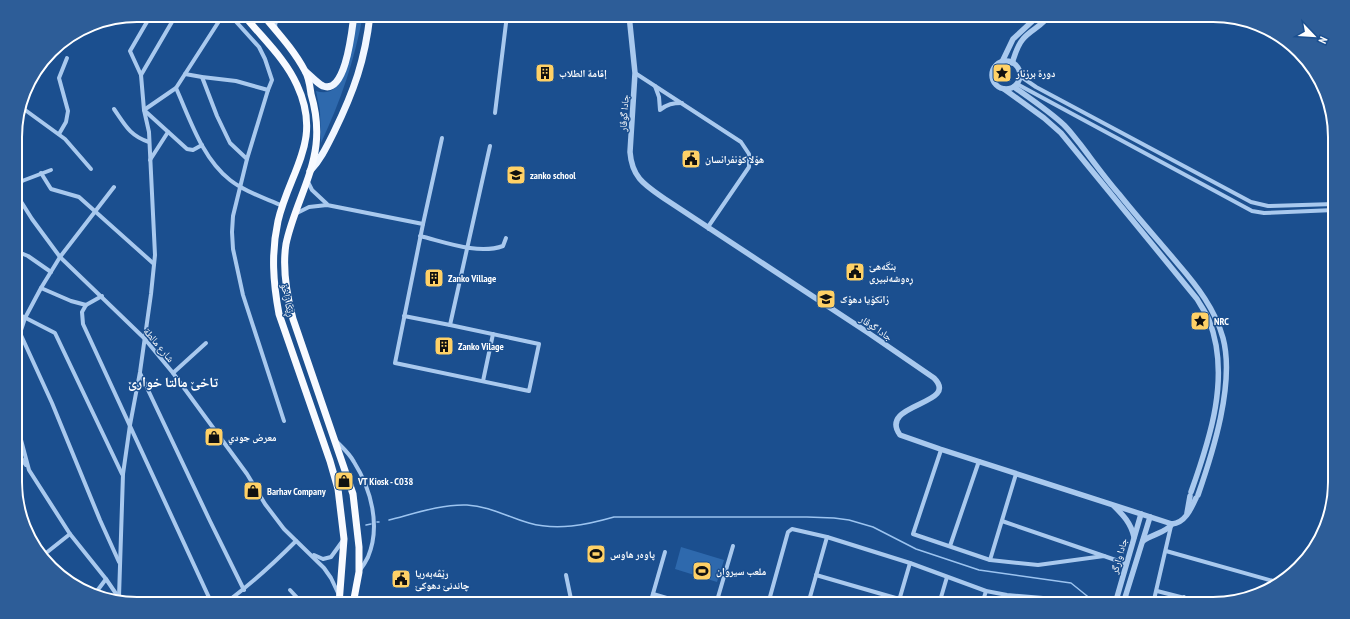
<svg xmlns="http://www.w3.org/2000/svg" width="1350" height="619" font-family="'PT Sans Narrow','Noto Naskh Arabic',sans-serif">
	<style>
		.green { fill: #2e69ad }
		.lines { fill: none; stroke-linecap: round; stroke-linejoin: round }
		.stream { stroke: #9cc4f0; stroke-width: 1.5 }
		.minor { stroke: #a9c9ee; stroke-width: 4 }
		.tertiary { stroke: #a9c9ee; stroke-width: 5.5 }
		.primary { stroke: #f0f6ff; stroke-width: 7 }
		.trunk { stroke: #f8faff; stroke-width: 7 }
		.labels { text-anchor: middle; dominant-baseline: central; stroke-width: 3; stroke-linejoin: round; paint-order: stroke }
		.poi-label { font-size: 10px; font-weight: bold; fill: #fff; stroke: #1b4f8f; text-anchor: start }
		.street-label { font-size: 10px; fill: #fff; stroke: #1b4f8f }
		.district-label { font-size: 14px; font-weight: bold; fill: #fff; stroke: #1b4f8f }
		.rim { fill: none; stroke: #fff; stroke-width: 2 }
	</style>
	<rect width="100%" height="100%" fill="#1b4f8f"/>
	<g class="green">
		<path d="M357,15H363C354,62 341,100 321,143L320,111L316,91C329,95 337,89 342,78Z"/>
		<polygon points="681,547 724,560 717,582 675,569"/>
	</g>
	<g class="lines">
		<g class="stream">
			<path d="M389,520C413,514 441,504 467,505C489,506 508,517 529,523C557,531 586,525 614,517H807L834,518L849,520L873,527L916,549L979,570L1071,583L1097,604"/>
			<polyline points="377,522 379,522"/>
			<polyline points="366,525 371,524"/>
		</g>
		<g class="minor">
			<polyline points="230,15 259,47 265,59 272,80 268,90 247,159 233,216 232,232 233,249 243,295 284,421"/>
			<polyline points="276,29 275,25 278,15"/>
			<polyline points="635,73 741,142 749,154 749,167 708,227 709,229"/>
			<polyline points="185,74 202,77 236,81 268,90"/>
			<polyline points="141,75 176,15"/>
			<polyline points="1020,76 1036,87 1251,202 1268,206 1334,204"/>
			<polyline points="202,77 217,116 230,143 247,159"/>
			<polyline points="1017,84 1252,211 1264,213 1334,210"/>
			<path d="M655,86L659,97L660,110C667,104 673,103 682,103"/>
			<path d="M176,88C190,119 202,158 230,180C245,192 265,198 283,206"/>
			<polyline points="21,107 65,139 91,169"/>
			<path d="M114,109C125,125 130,136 149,142"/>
			<polyline points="495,113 507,15"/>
			<polyline points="59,134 66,122 68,111 59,78 67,58"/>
			<polyline points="202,145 193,150 187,149 144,110 176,88 223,15"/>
			<polyline points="150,160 168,132"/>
			<polyline points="15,168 22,181"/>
			<polyline points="41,173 51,189 79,197 154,264"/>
			<polyline points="307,180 312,190 327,204"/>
			<polyline points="15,187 22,181 51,170"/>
			<polyline points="15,192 32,219 60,257 144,338 173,373 247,474 265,504 284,529 324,568 331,578 339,595"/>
			<polyline points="295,214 309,207 327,205 423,224 395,363 529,391 539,344 450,325 490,146"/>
			<polyline points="423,224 442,138"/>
			<path d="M420,236C445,242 478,255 503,246L506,238"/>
			<polyline points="16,251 28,256 51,272"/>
			<polyline points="41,288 71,301 86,305 102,296"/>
			<polyline points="86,305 82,312 83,324 212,604"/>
			<polyline points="16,313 55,333 122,474"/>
			<polyline points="404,316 450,325"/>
			<polyline points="20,333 52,403 100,520 119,562"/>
			<polyline points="16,337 20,333 25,318 41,288 60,257 114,187"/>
			<polyline points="140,373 210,521 244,590"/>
			<polyline points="173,373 206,343"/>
			<polyline points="483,381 493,334"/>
			<polyline points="16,421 29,470 70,534 106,579 121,601"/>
			<path d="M336,441C342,447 350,454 354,462C371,489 381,526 368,557C366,561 363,566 360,570"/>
			<polyline points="941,450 913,534 990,560 1038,565 1104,556 1127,564"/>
			<polyline points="16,451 26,465"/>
			<polyline points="1002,521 1104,556"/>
			<polyline points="950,546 979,461"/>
			<polyline points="1166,551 1273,581 1276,585"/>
			<polyline points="314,555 323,559 331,557 344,539"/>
			<polyline points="41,557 70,534"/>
			<polyline points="990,560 1016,474"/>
			<polyline points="566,575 572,604"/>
			<polyline points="816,575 899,599"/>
			<polyline points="290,590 303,604"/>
			<polyline points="1157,591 1208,604"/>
			<polyline points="653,594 687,604"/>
			<polyline points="94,595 106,579"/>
			<polyline points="119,597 123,474 130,425 140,372 151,294 155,255 149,132 144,110 141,75 130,51 151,15"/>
			<polyline points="1125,597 1151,604"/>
			<path d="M224,604C250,585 273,564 296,541"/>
			<polyline points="650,604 665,552"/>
			<polyline points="716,604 733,546"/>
			<polyline points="768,604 788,532 792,529 827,537"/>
			<polyline points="808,604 827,537 910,563 986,591 1007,595 1043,598 1055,600"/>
			<polyline points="898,604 910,563"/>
			<polyline points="939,604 947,577"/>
			<polyline points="982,604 986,591"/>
			<polyline points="1054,604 1055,600 1062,604"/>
			<polyline points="1153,604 1171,526"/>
			<polyline points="1182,604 1184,597"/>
		</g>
		<g class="tertiary">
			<path d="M629,15L635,73L630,152C632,178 645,185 665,199L867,332L934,378C961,405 877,403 900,435L940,449L1172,524C1185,523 1191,509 1196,498"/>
			<circle cx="1006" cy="75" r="14"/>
			<polyline points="1002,62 1013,39 1039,15"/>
			<path d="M1012,63C1015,55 1017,46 1023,39C1030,30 1044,25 1049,15"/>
			<path d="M1014,87C1031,99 1049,111 1064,125C1070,131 1075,138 1080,144C1093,161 1105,178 1119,194C1138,218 1158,240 1178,264C1197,286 1215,309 1223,338C1235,383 1213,452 1198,495"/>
			<path d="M1004,89L1044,118L1061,133L1197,299C1201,306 1206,313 1209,320C1231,376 1210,439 1191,492"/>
			<path d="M1114,506C1123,515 1131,523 1134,537"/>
			<polyline points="1187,513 1190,496"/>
			<path d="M1143,541C1152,534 1166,533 1172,524"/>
			<polyline points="1115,604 1141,514"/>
			<polyline points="1123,604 1150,517"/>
		</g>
		<g class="primary">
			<path d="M306,72C311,76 317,83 323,86C346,95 352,29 354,15"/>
			<path d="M310,171C321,159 327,146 334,132C354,91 365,60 370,15"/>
		</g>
		<g class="trunk">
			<path d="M244,15C262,38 285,58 297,85C323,141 290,170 278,221C271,253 273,282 279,314L330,461L338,489L344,539L339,604"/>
			<path d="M263,15C278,33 294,50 305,71C309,77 310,87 311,94C316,111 318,128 316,145C312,179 293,210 286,244C282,269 287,296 293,319L353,494L359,547V572L353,604"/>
		</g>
	</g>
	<defs>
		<symbol id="building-square" viewBox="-11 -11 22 22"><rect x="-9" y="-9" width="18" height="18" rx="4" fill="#ffd166" stroke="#1b4f8f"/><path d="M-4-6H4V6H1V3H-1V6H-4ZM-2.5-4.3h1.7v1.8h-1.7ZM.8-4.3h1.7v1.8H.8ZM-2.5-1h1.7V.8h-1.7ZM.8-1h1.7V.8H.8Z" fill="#111"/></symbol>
		<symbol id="sight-square" viewBox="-11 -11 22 22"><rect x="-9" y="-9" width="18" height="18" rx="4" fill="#ffd166" stroke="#1b4f8f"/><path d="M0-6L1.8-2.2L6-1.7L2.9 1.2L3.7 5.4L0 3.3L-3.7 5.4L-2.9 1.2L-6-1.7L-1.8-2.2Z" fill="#111"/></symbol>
		<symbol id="civic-square" viewBox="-11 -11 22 22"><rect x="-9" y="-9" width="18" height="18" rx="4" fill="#ffd166" stroke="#1b4f8f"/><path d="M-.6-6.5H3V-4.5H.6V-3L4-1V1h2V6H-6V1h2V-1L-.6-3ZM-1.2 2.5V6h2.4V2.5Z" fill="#111"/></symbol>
		<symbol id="school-square" viewBox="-11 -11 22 22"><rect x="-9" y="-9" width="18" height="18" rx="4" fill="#ffd166" stroke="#1b4f8f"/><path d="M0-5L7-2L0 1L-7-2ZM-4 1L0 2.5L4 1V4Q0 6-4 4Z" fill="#111"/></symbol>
		<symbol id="university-square" viewBox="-11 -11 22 22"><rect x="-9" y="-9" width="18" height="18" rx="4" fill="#ffd166" stroke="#1b4f8f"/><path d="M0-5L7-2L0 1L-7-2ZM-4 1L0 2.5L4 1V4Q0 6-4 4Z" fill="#111"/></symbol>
		<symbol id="shop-square" viewBox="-11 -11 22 22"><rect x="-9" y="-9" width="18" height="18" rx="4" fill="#ffd166" stroke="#1b4f8f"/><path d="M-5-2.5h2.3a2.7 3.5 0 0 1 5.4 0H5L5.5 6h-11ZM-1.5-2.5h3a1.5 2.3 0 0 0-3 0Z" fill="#111"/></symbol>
		<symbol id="stadium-square" viewBox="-11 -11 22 22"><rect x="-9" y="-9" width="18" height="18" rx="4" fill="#ffd166" stroke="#1b4f8f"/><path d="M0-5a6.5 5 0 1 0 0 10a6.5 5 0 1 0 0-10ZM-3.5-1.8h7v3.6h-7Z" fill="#111"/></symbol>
	</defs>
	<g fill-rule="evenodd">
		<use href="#building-square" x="534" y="62" width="22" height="22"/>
		<use href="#sight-square" x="991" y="62" width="22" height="22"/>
		<use href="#civic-square" x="680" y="148" width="22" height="22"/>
		<use href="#school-square" x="505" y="164" width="22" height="22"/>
		<use href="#civic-square" x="844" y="261" width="22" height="22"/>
		<use href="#building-square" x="423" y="267" width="22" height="22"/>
		<use href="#university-square" x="815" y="288" width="22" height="22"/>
		<use href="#sight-square" x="1189" y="310" width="22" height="22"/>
		<use href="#building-square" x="433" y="335" width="22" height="22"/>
		<use href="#shop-square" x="203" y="426" width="22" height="22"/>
		<use href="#shop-square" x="333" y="470" width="22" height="22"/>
		<use href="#shop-square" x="242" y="480" width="22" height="22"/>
		<use href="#stadium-square" x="585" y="543" width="22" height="22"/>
		<use href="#stadium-square" x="691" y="560" width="22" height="22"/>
		<use href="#civic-square" x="390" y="568" width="22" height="22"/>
	</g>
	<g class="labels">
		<g class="poi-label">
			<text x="559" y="73">إقامة الطلاب</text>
			<text x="1016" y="73">دورة برزنار</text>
			<text x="705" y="159">هۆلا كۆنفرانسان</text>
			<text x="530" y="175">zanko school</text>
			<text x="869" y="266">بنگه‌هێ<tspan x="869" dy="12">ڕه‌وشه‌نبیرى</tspan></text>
			<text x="448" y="278">Zanko Village</text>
			<text x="840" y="299">زانکۆیا دهۆک</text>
			<text x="1214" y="321">NRC</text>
			<text x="458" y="346">Zanko Vilage</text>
			<text x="228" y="437">معرض جودي</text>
			<text x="358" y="481">VT Kiosk - C038</text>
			<text x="267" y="491">Barhav Company</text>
			<text x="610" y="554">پاوەر هاوس</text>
			<text x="716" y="571">ملعب سيروان</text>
			<text x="415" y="573">رێڤەبەریا<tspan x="415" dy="12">چاندنێ دهوکێ</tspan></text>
		</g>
		<g class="street-label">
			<text transform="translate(624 113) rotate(-86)">جادا گوڤار</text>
			<text transform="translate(288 300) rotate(78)">ڕێکا زاخۆ</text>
			<text transform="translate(876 328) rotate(34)">جادا گوڤار</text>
			<text transform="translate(159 345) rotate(50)">شارع مالطة</text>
			<text transform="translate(1119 556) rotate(-74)">جادا وارگر</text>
		</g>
		<g class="district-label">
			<text x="173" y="382">تاخێ مالتا خوارێ</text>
		</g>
	</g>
	<path d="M0 0H1350V619H0ZM137 22H1213A115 115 0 0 1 1328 137V482A115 115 0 0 1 1213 597H137A115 115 0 0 1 22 482V137A115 115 0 0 1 137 22Z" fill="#2d5d98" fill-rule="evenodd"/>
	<path class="rim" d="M137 22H1213A115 115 0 0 1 1328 137V482A115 115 0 0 1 1213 597H137A115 115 0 0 1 22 482V137A115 115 0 0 1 137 22Z"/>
	<g transform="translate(1314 36) rotate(115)" stroke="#1b4f8f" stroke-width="3" paint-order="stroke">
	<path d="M0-3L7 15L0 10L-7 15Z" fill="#ffffff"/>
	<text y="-6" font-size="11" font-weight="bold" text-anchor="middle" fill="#ffffff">N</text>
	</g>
</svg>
